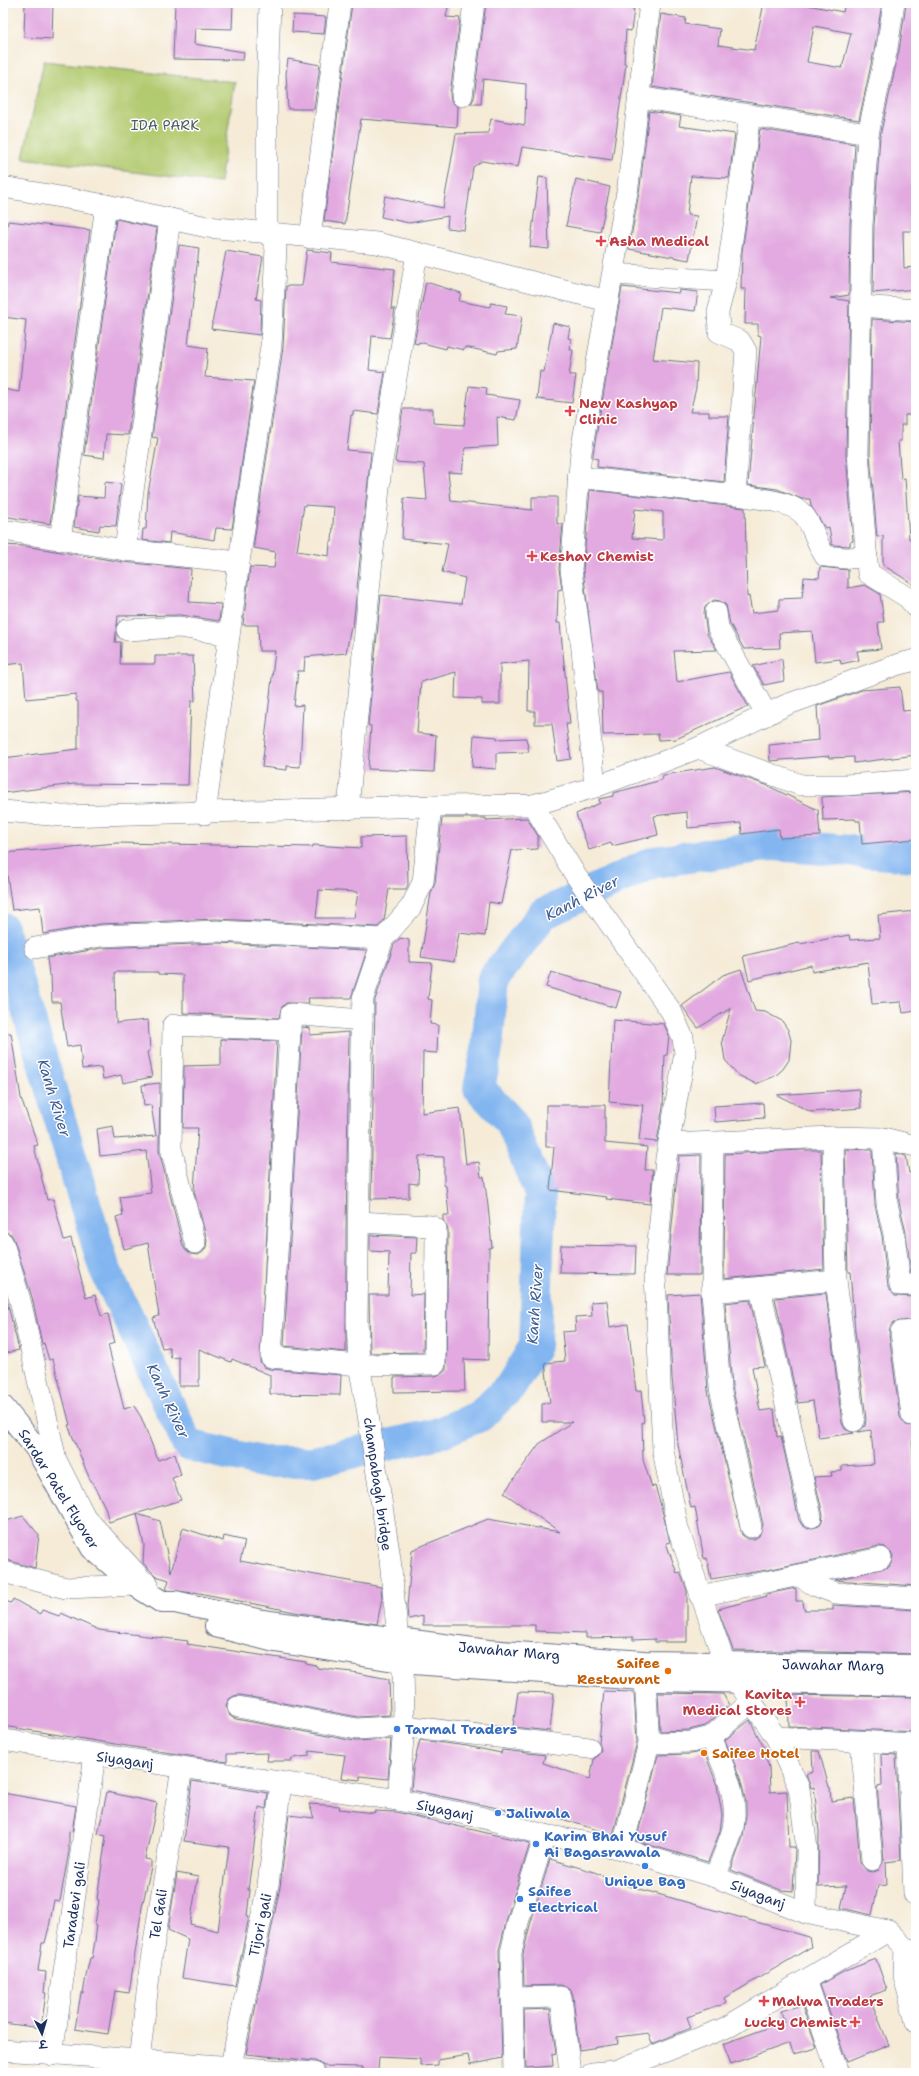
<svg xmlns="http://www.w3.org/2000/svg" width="919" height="2076" font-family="'Shantell Sans','Playpen Sans Deva',sans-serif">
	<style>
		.green { fill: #b2ca6f; stroke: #667c66 }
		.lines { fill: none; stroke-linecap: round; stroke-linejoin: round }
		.river { stroke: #83b6f0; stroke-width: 32 }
		.building { fill: #e2aae0; fill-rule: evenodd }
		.minor-casing { stroke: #677188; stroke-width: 22 }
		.major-casing { stroke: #677188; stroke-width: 24 }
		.minor { stroke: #fff; stroke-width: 21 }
		.major { stroke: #fff; stroke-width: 22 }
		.health-dot { fill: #e0444e; stroke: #fff; stroke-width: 1.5 }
		.food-dot { fill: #e8710a; stroke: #fff; stroke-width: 1.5 }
		.shop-dot { fill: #3f7fe0; stroke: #fff; stroke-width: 1.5 }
		.labels { text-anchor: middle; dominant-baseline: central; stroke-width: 3; stroke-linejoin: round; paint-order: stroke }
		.park-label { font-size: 14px; fill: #485e63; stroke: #fff }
		.health-label { font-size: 14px; font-weight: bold; fill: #be3a42; stroke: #fff; text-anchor: start }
		.street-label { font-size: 14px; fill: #1b2f5e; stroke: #fff }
		.food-label { font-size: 14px; font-weight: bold; fill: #c56008; stroke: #fff; text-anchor: end }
		.shop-label { font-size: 14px; font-weight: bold; fill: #366cbe; stroke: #fff; text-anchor: start }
		.water-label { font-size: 15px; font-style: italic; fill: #3f5e91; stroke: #fff }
	</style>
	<rect width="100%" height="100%" fill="#fff"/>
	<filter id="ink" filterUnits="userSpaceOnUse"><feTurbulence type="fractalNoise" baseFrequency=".025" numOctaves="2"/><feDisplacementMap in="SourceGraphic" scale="8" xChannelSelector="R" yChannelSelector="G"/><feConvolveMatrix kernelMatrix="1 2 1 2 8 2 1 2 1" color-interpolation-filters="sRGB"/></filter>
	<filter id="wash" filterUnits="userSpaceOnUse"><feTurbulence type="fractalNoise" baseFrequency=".012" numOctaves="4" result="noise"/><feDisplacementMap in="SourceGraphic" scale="16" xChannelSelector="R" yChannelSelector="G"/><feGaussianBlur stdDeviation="0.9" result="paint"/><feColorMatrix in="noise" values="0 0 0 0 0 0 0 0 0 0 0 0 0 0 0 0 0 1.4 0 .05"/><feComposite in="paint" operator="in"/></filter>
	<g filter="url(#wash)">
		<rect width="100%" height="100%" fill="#f5ebd7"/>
		<polygon class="green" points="44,61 235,82 220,183 23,158"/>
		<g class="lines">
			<polyline class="river" points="3,929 104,1267 188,1445 262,1462 313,1462 436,1434 480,1416 510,1387 535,1346 540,1193 511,1122 479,1088 487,1049 493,979 543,914 654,862 773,845 916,856"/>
		</g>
		<g id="blocks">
			<g class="building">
				<polygon points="25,3 53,3 52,39 24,37"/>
				<polygon points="175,3 233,3 232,29 195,28 194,44 244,52 243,60 173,59"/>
				<polygon points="352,3 449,3 446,17 460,18 450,94 451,101 458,107 457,127 361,119 345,224 324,221"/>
				<polygon points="486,3 571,3 634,9 631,31 626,30 624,63 626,64 612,160 522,147 518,167 482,161 473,167 464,230 447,228 448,216 409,223 381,217 385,196 443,208 456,134 488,133 491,119 525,125 526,84 483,79 481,104 471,104 474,98"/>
				<path d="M764,3H798L843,12L845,3H882L875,46L859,120L652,87L661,14L686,18L685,24L720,29L718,45L754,50ZM814,26L851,33L842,68L807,62Z"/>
				<polygon points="906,5 916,6 916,186 913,231 903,231 904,268 916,267 916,289 873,293 874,226 880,136 899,51"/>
				<polygon points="293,15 326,17 324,34 292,32"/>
				<polygon points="288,59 320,65 314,109 288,109 286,74"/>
				<polygon points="649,111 681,116 679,126 735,134 729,178 691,176 687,215 697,216 689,260 629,249 640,187"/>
				<polygon points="760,129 855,144 850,224 849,295 831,298 849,301 846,454 853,541 850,542 850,546 832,545 829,527 825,528 811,506 810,499 802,499 777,489 748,485 761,336 758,335 758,324 745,324 746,289 741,289 742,252"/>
				<polygon points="539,177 547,178 549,249 530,247"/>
				<polygon points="576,179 610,187 600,232 566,226"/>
				<polygon points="116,219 157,228 128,435 106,434 104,458 84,455"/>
				<polygon points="8,221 90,230 50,524 3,516 3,389 19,392 26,320 3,317 3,264"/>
				<polygon points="179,245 199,248 188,345 208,348 205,377 254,381 232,529 216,528 214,540 170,532 169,543 142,540 143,529 146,529 148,493 158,438 152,437"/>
				<path d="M307,250L332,253L331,262L395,269L391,309H395L390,338L372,336L369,370L385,372L378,414L353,411V415H351L347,450L371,452L353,627H351L346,653L305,657L304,671H298L294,706L303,705L300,767L287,766V770L262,767L275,651H259L258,625H243L250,567L274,568L276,552L254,548V542L283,348L286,286H302ZM304,505L334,507L332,542H330L329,556L297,551Z"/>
				<polygon points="226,251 263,257 256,299 261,300 260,335 211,329"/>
				<polygon points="426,282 461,293 459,301 490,307 491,303 507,306 505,314 522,316 517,349 498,351 497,354 465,347 464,350 447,346 446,349 419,342 418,344 414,343"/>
				<polygon points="622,287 679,293 679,290 698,292 695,311 661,307 653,359 697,363 696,388 690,412 709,412 709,416 729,416 724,482 597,467 598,459 593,458 593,454"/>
				<polygon points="872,319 916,322 916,415 905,415 905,425 901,425 901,441 898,441 901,479 905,478 909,539 916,539 916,586 883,565 883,536 877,537 870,454"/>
				<polygon points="553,323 570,327 568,338 571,339 570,350 573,350 569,375 576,375 572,403 537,399 540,371 544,372"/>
				<polygon points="469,386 487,388 486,395 520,400 516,420 497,417 498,446 465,448 462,473 448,472 451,501 532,510 532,497 557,497 557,524 563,524 559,569 562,589 558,590 557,623 560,623 570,724 566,724 571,759 557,761 552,724 535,724 535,711 528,711 529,661 500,664 500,704 482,704 482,699 455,698 456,672 421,682 417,733 436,735 434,772 368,769 371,726 368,725 381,595 461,604 465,578 442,572 448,544 402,539 404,498 427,500 424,464 395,462 403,409 433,409 433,423 464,425"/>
				<polygon points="105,482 121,484 116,526 100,525 99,531 74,527 78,496 104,498"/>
				<path d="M590,490L745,508L747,597L749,596L752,613L779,610V599L802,598L804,577L819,578L820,567L848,570V588L865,585L880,594L884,622H878L881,649L857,651L859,660L841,664L840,659L815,662L812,631L779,633L780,648L744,649L730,624L726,605L720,601L714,600L705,607L704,613L707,634L717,650L674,651L677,682L729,672L748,706L676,739L659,740L658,734L603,735L602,692H598L583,570ZM635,509L663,512V540L632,538Z"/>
				<polygon points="3,545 24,546 123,562 191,569 189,602 221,604 219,621 181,615 118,616 115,642 121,642 120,664 155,664 155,656 193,656 195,701 191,701 188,785 74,784 3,793 3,758 78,749 78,701 76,701 76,694 26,699 23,663 3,665"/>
				<polygon points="782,659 784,681 764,685 753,666"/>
				<polygon points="900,687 903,711 916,710 916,755 854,763 854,757 829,758 829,756 770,761 769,745 819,740 817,706 862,690"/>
				<polygon points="474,735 497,737 497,739 526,738 529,752 496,753 496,769 472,767"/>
				<polygon points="715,767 766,785 818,810 820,836 780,838 779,829 742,834 741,823 688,828 687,812 654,816 658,835 612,846 611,843 589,850 576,814 600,803 599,799 613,796 613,793 662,780 663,775"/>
				<polygon points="916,792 916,839 862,844 860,821 856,821 855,819 823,820 822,797"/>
				<polygon points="442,818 486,818 486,820 527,818 538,836 538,849 512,850 501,904 489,902 485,936 459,933 454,962 421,957 431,893 435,883"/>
				<path d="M407,836L408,885L406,889H389L384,920L378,927L216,919L100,924L43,934L40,907L12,910L4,853L117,843L313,847V845L361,848V837ZM319,890L358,892L354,918H316Z"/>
				<polygon points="916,911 916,1011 903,1013 901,1002 872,1004 868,962 812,972 811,965 749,980 743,956 799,943 800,944 849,935 850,940 880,938 878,915"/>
				<polygon points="400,938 409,940 409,962 432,963 428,999 432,1000 430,1024 438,1025 437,1053 423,1052 422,1113 460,1108 466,1164 479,1162 481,1177 484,1177 488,1206 492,1247 489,1248 488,1360 464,1359 465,1391 394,1392 394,1377 435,1376 441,1374 446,1370 448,1229 443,1220 443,1215 449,1215 446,1186 444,1185 444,1157 419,1156 418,1184 409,1183 409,1198 371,1199 375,1000 394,945"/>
				<polygon points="217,943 367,950 351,998 308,998 309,1003 286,1003 281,1008 279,1018 183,1013 183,975 158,974 158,972 115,972 116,1023 148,1020 150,1051 147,1052 152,1077 123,1083 121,1075 103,1079 101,1067 82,1069 80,1045 67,1047 60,1002 52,1002 51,975 49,975 47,958 102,948"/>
				<polygon points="741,969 755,1011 765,1012 782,1021 788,1030 791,1040 789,1060 783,1069 775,1076 756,1084 738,1075 725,1060 722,1041 731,1008 698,1028 682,1006 723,975"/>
				<polygon points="551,972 621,992 616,1008 546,987"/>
				<polygon points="613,1020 664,1024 669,1035 667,1055 665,1055 663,1107 657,1142 639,1140 643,1105 609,1102"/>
				<polygon points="302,1027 310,1028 310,1035 349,1032 346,1228 346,1352 284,1346"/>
				<polygon points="11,1033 21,1098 38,1145 34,1146 47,1200 53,1199 64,1240 71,1238 86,1298 95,1295 101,1316 108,1314 115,1343 108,1345 124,1409 134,1406 141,1417 158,1460 175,1454 181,1475 172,1478 181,1500 109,1522 105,1507 91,1480 90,1480 68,1425 70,1425 53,1359 49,1360 44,1343 42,1344 32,1297 14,1240 11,1234 3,1231 3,1034"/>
				<polygon points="221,1039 277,1041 260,1362 264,1367 270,1369 341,1375 340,1395 270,1394 270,1375 232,1359 231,1362 199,1349 199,1386 179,1386 179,1357 171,1358 169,1347 162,1348 153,1318 159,1316 148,1243 124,1249 116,1217 123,1215 120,1197 151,1193 146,1151 100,1156 97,1129 113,1126 115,1139 156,1136 151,1105 144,1106 142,1085 160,1083 159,1151 183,1246 186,1251 191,1254 198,1255 203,1252 206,1247 207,1240 194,1191 198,1128 183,1128 184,1066 221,1065"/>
				<polygon points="859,1089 861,1108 811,1112 777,1095"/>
				<polygon points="763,1103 764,1118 715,1122 714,1106"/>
				<polygon points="546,1105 605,1105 605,1143 647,1147 645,1170 653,1170 650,1204 606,1199 607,1197 550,1190 554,1147 546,1147"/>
				<polygon points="845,1149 872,1150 875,1205 882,1236 888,1287 895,1296 916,1297 916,1319 894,1322 890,1327 889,1334 900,1417 906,1425 916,1427 916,1441 912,1441 916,1485 916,1586 835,1580 889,1567 892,1561 893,1555 885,1547 879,1546 767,1570 711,1579 707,1558 704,1559 695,1507 691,1508 678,1445 672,1377 668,1295 700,1293 708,1391 742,1535 748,1539 754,1539 759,1536 763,1525 732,1386 725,1303 750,1300 765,1366 752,1367 760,1411 774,1409 777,1437 781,1436 799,1520 802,1525 808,1529 819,1526 822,1521 823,1515 814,1477 832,1476 831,1472 842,1471 842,1466 874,1464 871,1430 858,1432 865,1426 866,1419 855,1331 850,1272 848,1272"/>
				<polygon points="800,1150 821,1150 824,1269 724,1279 725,1154"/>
				<polygon points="896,1153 906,1156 909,1173 916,1171 916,1273 911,1273 906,1233 899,1202"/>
				<polygon points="701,1155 700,1275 667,1275 679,1156"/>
				<polygon points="370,1235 417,1237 416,1253 411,1253 410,1295 424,1294 423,1352 370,1353 369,1295 388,1295 389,1252 370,1251"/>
				<polygon points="561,1245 636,1246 635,1274 560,1273"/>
				<polygon points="3,1285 19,1350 3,1354"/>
				<polygon points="826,1293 842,1423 845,1429 854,1433 819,1438 813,1401 798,1403 775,1298"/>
				<polygon points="607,1301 610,1327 628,1324 636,1391 641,1390 644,1422 642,1422 643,1460 652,1487 655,1486 661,1506 670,1542 666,1543 677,1573 680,1572 687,1591 687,1642 655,1642 655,1639 633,1640 633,1637 586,1638 586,1633 535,1631 535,1625 423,1625 423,1616 408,1619 407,1607 412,1550 488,1519 560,1532 504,1493 539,1444 572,1422 542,1422 542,1404 550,1403 545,1363 565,1361 562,1332 576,1331 575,1317 592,1316 591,1302"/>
				<polygon points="137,1514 160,1521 171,1572 183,1528 223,1541 224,1536 245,1541 240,1561 381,1587 382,1598 377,1624 300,1613 194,1592 194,1593 166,1590 169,1580 156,1576 143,1563 144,1545"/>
				<polygon points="23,1516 39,1535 35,1568 3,1559 3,1522"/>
				<polygon points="796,1588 796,1601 803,1601 804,1610 833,1610 833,1605 916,1610 916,1654 733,1650 718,1609 767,1596 767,1594"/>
				<polygon points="13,1599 40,1614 42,1610 59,1616 61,1613 99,1630 188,1641 187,1644 306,1662 306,1664 317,1666 317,1668 352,1672 389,1679 390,1715 358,1717 240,1695 234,1696 229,1699 226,1705 230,1716 236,1719 355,1741 391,1739 388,1779 360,1776 360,1780 341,1778 345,1755 309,1751 309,1756 292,1758 291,1761 267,1761 268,1753 227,1754 227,1762 3,1726 3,1600 11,1603"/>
				<polygon points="604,1691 634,1692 637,1742 613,1835 530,1809 529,1812 507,1808 507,1810 411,1790 413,1768 420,1740 467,1746 501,1753 502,1750 545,1755 543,1763 590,1779 594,1759 598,1755 601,1750 599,1742"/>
				<polygon points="518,1692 554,1693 550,1731 513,1727"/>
				<polygon points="658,1693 723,1694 729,1705 705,1726 689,1730 660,1731"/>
				<polygon points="788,1695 916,1697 916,1732 789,1726"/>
				<polygon points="750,1720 767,1754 765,1755 769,1767 770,1792 787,1791 789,1847 795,1847 795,1850 793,1891 781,1890 731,1870 743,1837 746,1815 746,1802 740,1778 725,1740"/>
				<polygon points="704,1751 717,1785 722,1815 720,1831 708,1862 636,1841 658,1755 691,1754"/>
				<polygon points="812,1751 819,1751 829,1787 830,1787 831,1801 854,1798 860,1862 867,1871 873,1872 879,1870 884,1859 877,1787 882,1786 881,1754 896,1755 901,1860 886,1862 887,1885 878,1886 872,1915 841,1908 846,1886 818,1887 819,1831 814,1787 811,1788 806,1774 813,1772"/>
				<polygon points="192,1781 268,1793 266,1809 259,1807 248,1890 250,1890 247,1916 249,1917 235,1986 182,1978 188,1939 168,1930 177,1873 198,1877 190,1924 218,1931 229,1847 184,1841"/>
				<polygon points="107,1792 157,1803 145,1859 151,1860 151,1867 142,1907 129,1993 115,1991 108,2034 75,2029 81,1993 83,1993 87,1971 90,1958 92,1958 95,1941 97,1925 95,1924 99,1900 97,1899 106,1836 98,1834"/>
				<polygon points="3,1793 76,1806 72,1832 69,1831 69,1851 60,1901 54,1900 49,1927 45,1943 42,1943 38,1971 46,1972 44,1993 46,1993 41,2028 3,2023"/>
				<polygon points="309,1804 340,1806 339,1809 374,1813 374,1811 396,1812 530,1843 507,1918 499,1950 502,2058 470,2065 468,2055 438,2060 438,2065 420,2066 420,2059 379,2057 378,2071 362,2070 362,2067 324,2066 315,2061 246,2054 280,1887 289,1815 314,1818"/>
				<polygon points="550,1859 594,1872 626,1885 809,1937 811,1947 725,1998 727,2003 687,2017 691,2028 652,2044 648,2033 617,2037 618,2044 579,2050 573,1996 571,1990 561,1985 524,1986 523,1954 530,1925"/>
				<polygon points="876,1959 887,1990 869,1996 889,2045 847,2062 820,1985 845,1971"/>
				<polygon points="802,2005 817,2048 793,2054 790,2043 731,2064 723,2044 784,2022 781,2011"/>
				<polygon points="550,2009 556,2054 552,2055 553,2066 526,2068 524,2010"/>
			</g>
		</g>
	</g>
	<g filter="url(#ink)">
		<use href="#blocks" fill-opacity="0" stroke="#677188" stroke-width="1"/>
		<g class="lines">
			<defs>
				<g id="minor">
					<polyline points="894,3 887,48 868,134 862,225 858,454 868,573 907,597 916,607"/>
					<polyline points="462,96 474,3"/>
					<polyline points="638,97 868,134"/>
					<polyline points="3,187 106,205 207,227 377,243 608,301"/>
					<polyline points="310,238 340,3"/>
					<polyline points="613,274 726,281 750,115"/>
					<path d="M726,281L718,312L719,332L740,341L746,351L735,495C754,498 795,500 806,518C814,530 817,544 825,556L845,558L867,557"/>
					<polyline points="861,306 916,310"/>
					<polyline points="578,477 735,495"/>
					<polyline points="3,530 125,550 239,562"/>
					<polyline points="60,540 106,205"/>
					<polyline points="125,550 170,219"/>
					<polyline points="716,612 718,628 767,715"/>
					<polyline points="127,630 179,627 229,635"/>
					<polyline points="698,748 801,785 845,785 916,780"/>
					<polyline points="595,787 582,649 571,570 581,452 628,186 650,3"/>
					<polyline points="533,805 576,876 671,1011 683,1038 685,1053 666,1158 655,1274 663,1450 678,1529 725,1664 776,1737 799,1788 807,1849 806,1913"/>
					<polyline points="348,809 381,467 417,253"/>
					<polyline points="3,811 62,816 431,806 533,805 595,787 665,761 698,748 786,705 899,664 916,660"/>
					<polyline points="205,814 239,562 271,346 276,248 273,240 267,233 267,96 270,3"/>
					<polyline points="35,948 101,936 217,931 383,939"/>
					<polyline points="833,1137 836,1280 854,1421"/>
					<polyline points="883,1138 887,1204 894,1234 900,1285 916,1285"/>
					<polyline points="713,1142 712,1292 720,1388 751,1527"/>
					<polyline points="670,1144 833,1137 883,1138 916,1146"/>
					<polyline points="359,1222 431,1226 436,1229 435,1364 359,1365 271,1357 291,1014 362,1020"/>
					<polyline points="3,1243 20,1300 56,1460 85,1517 142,1580 148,1584"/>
					<polyline points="195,1243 171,1148 173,1025 290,1030"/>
					<polyline points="760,1288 811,1517"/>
					<polyline points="712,1292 836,1280"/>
					<polyline points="916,1331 901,1332 912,1415 916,1415"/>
					<polyline points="3,1572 66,1588 135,1585"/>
					<polyline points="798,1575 814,1585 835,1593 916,1598"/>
					<polyline points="700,1596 881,1558"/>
					<polyline points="238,1707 357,1729 404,1726 589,1748"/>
					<path d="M711,1737C723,1766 739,1795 733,1828C729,1844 721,1861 715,1877"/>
					<polyline points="776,1737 916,1744"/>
					<polyline points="3,1740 398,1800 484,1818 545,1835 622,1849 715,1877 806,1913 888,1931 905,1948 916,1950"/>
					<polyline points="861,1742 872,1860"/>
					<polyline points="649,1743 691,1742 711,1737 752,1701"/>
					<polyline points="908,1744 914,1894"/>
					<polyline points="398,1800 404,1726 403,1662 398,1640 390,1559 367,1408 359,1365 357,1321 361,1041 363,998 383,939 411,907 423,882 431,806"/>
					<polyline points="622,1849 649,1743 644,1663"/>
					<polyline points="905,1948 904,1976 916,2022"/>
					<polyline points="806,1980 838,2073"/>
					<polyline points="512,1998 561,1997 570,2073"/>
					<polyline points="3,2050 314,2073"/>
					<polyline points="52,2055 95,1755"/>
					<polyline points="139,2061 150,1967 182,1768"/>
					<polyline points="231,2066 268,1885 281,1783"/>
					<polyline points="514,2073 511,1953 518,1922 545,1835"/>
					<polyline points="592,2073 615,2071 725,2028 888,1931"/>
				</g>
				<g id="major">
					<polyline points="3,1407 36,1448 92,1548 135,1585 162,1602 175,1602 262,1621 488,1651 644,1662 916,1666"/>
					<polyline points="216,1626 275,1641 413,1663 657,1680 916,1685"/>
				</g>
			</defs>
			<use href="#minor" class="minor-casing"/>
			<use href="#major" class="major-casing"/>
			<use href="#minor" class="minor"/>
			<use href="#major" class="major"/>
		</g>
	</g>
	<g class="health-dot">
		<path d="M599 235h4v4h4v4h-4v4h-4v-4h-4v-4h4z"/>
		<path d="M568 405h4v4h4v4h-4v4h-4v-4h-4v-4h4z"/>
		<path d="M530 550h4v4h4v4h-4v4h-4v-4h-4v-4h4z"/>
		<path d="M798 1696h4v4h4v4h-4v4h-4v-4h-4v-4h4z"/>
		<path d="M762 1995h4v4h4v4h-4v4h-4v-4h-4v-4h4z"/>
		<path d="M853 2016h4v4h4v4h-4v4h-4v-4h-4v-4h4z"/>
	</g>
	<g class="food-dot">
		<circle cx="668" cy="1671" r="4"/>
		<circle cx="704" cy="1753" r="4"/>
	</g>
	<g class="shop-dot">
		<circle cx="397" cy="1729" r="4"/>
		<circle cx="498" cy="1813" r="4"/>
		<circle cx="536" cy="1844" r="4"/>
		<circle cx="645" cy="1866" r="4"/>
		<circle cx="520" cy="1899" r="4"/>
	</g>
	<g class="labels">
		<g class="park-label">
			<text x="165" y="125">IDA PARK</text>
		</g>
		<g class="health-label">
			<text x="609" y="241">Asha Medical</text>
			<text x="579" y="403">New Kashyap<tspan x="579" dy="16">Clinic</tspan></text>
			<text x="540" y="556">Keshav Chemist</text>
			<text x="792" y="1694" text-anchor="end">Kavita<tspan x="792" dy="16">Medical Stores</tspan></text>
			<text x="772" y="2001">Malwa Traders</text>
			<text x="847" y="2022" text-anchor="end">Lucky Chemist</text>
		</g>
		<g class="street-label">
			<text transform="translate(378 1484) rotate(82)">champabagh bridge</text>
			<text transform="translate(59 1489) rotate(58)">Sardar Patel Flyover</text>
			<text transform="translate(509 1651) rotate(5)">Jawahar Marg</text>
			<text transform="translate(833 1665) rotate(1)">Jawahar Marg</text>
			<text transform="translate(125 1760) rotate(8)">Siyaganj</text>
			<text transform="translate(445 1810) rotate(12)">Siyaganj</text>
			<text transform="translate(758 1894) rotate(21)">Siyaganj</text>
			<text transform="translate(74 1905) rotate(-82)">Taradevi gali</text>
			<text transform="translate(158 1914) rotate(-81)">Tel Gali</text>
			<text transform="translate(260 1925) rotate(-78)">Tijori gali</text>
		</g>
		<g class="food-label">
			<text x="660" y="1663">Saifee<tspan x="660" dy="16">Restaurant</tspan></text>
			<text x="712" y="1753" text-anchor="start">Saifee Hotel</text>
		</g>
		<g class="shop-label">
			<text x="405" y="1729">Tarmal Traders</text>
			<text x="506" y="1813">Jaliwala</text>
			<text x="544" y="1836">Karim Bhai Yusuf<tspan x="544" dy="16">Ai Bagasrawala</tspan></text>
			<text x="645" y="1881" text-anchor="middle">Unique Bag</text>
			<text x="528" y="1891">Saifee<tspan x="528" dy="16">Electrical</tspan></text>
		</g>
		<g class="water-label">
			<text transform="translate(582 898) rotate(-27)">Kanh River</text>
			<text transform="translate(54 1098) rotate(73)">Kanh River</text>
			<text transform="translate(535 1304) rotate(-86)">Kanh River</text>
			<text transform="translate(168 1401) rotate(65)">Kanh River</text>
		</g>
	</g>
	<rect width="919" height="2076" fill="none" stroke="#fff" stroke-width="16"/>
	<g transform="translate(42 2034) rotate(175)" stroke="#ffffff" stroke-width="3" paint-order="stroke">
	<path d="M0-3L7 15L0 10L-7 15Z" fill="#1b2f5e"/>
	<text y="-6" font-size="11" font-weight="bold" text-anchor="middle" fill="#1b2f5e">उ</text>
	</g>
</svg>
